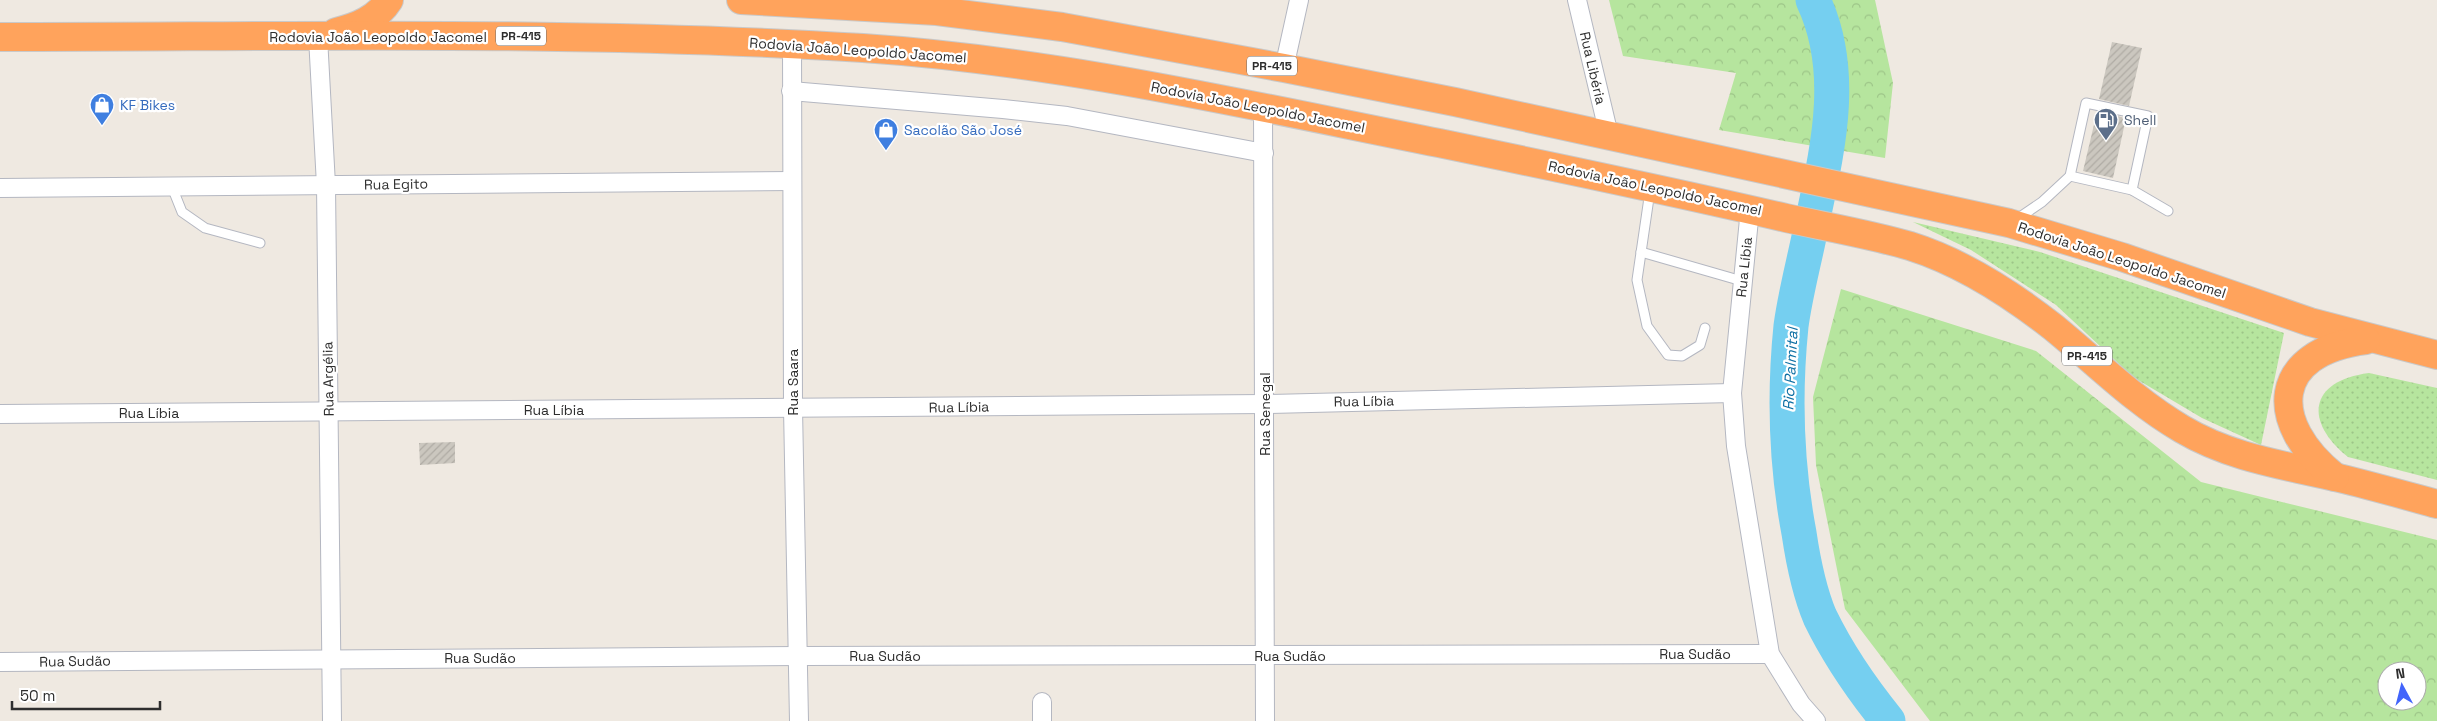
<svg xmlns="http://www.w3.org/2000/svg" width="2437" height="721" font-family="'Space Grotesk',sans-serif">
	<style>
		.grass { fill: url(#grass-dots) }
		.forest { fill: url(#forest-crowns); fill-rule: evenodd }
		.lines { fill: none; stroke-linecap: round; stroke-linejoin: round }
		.river { stroke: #75cff0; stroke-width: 35 }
		.building { fill: url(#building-hatch) }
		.lane-casing { stroke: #b4b7c1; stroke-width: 11 }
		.street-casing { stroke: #b4b7c1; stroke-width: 20 }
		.highway-casing { stroke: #c9c9c9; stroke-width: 30 }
		.lane { stroke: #fff; stroke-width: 9 }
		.street { stroke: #fff; stroke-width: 18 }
		.highway { stroke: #ffa35c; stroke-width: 28 }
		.labels { text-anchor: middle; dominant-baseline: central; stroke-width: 4.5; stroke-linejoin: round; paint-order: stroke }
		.shield { fill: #fff; stroke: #6d6d6d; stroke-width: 1 }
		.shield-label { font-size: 12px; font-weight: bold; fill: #2e2e2e }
		.street-label { font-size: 14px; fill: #2e2e2e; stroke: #fff }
		.shop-label { font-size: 14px; fill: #366cbe; stroke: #fff; text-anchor: start }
		.service-label { font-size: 14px; fill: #4e5e75; stroke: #fff; text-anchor: start }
		.water-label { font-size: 15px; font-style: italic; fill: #0d6fa3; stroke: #fff }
	</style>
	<defs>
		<pattern id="grass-dots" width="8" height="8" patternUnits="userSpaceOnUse" patternTransform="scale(1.25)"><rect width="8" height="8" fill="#b6e59e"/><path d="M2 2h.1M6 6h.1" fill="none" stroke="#9dc588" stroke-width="1.8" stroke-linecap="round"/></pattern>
		<pattern id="forest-crowns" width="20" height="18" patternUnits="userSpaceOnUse" patternTransform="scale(1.25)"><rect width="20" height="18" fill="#b6e59e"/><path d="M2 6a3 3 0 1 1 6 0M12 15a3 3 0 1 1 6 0" fill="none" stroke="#9dc588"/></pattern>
		<pattern id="building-hatch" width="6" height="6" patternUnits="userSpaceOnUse" patternTransform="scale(1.25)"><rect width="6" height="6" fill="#cbc7bf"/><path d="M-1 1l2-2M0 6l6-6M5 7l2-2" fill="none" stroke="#afaba4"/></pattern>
	</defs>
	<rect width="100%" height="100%" fill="#efe9e1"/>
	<g class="grass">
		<polygon points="1913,222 2040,252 2284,333 2261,445 2202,418 2133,377 2056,305 1971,250"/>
		<path d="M2369,373L2437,388V480L2348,457C2304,422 2308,381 2369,373Z"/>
	</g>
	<g class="forest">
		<polygon points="1609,0 1875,0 1893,83 1885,158 1719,130 1736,73 1623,56"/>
		<path d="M1841,289L2036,351L2201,482L2437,540V721H1930L1845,609L1816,465L1813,397ZM2387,671H2417V701H2387Z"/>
	</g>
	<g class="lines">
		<path class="river" d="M1813,0C1849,76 1825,159 1809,237C1803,266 1795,296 1791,326C1784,395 1786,464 1799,533C1803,560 1809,591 1820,617C1838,654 1862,689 1888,721"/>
	</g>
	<g class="building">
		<polygon points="2112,42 2142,48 2129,106 2099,99"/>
		<polygon points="2097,112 2126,118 2113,178 2083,171"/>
		<polygon points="455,442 455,463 420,465 419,443"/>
	</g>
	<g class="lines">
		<defs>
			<g id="lane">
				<polyline points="2070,176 2086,103 2148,116 2132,190"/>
				<polyline points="172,187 182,212 205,228 260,243"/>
				<polyline points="1650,191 1637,280 1647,326 1668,355 1682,356 1700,345 1705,328"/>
				<polyline points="2017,219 2042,202 2070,176 2132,190 2168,211"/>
				<polyline points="1641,252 1742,281"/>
			</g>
			<g id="street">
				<polyline points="1577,0 1609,135"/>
				<polyline points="318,37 326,185 332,721"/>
				<polyline points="792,44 793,408 799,721"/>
				<polyline points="1284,68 1299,0"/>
				<polyline points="791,91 1003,109 1067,116 1264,153"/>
				<polyline points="1263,108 1265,721"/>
				<polyline points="0,188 792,181"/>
				<polyline points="1750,209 1732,393 1736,446 1770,654 1801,704 1816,721"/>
				<polyline points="0,414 1265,404 1732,393"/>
				<polyline points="0,662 799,656 1770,654"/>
				<polyline points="1042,702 1042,721"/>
			</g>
			<g id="highway">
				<polyline points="741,0 937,11 1062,27 1284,68 1455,102 2009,223 2122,257 2310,322 2437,355"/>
				<path d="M336,32C357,27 377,19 389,0"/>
				<path d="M0,37C288,37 576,30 863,48C1058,61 1248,105 1439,143C1555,167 1671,191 1786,218C1827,227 1869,234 1910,246C1961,262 2011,294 2053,327C2096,362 2134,401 2182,429C2231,458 2284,465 2339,478C2372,486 2404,495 2437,504"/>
				<path d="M2335,477C2267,423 2270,352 2366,340"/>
			</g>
		</defs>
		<use href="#lane" class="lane-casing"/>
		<use href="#street" class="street-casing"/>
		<use href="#highway" class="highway-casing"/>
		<use href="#lane" class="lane"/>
		<use href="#street" class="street"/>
		<use href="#highway" class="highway"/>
	</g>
	<defs>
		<symbol id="shop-pin" viewBox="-11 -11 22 30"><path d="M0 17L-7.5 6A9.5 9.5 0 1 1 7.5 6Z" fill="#3f7fe0" stroke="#fff"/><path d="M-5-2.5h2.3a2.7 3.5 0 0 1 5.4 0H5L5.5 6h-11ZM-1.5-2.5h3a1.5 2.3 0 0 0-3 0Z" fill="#fff"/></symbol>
		<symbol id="fuel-pin" viewBox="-11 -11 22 30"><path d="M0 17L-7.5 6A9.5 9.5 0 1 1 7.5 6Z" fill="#5c6f8a" stroke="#fff"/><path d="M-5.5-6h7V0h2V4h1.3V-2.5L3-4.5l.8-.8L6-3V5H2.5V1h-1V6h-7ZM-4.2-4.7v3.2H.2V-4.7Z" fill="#fff"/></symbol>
	</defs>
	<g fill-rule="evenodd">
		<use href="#shop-pin" x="88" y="91" width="28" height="38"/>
		<use href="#fuel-pin" x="2092" y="106" width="28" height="38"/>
		<use href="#shop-pin" x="872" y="116" width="28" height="38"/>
	</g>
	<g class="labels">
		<g class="shield">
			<rect x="496" y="26.5" width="50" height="19" rx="4"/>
			<rect x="1247" y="56.5" width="50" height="19" rx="4"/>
			<rect x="2062" y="346.5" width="50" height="19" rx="4"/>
		</g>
		<g class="shield-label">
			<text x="521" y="36">PR-415</text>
			<text x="1272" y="66">PR-415</text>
			<text x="2087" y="356">PR-415</text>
		</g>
		<g class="street-label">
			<text x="378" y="37">Rodovia João Leopoldo Jacomel</text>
			<text transform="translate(858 50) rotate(4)">Rodovia João Leopoldo Jacomel</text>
			<text transform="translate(1593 68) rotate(77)">Rua Libéria</text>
			<text transform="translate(1258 107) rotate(11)">Rodovia João Leopoldo Jacomel</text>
			<text transform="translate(396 184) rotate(-1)">Rua Egito</text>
			<text transform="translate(1655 188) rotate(12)">Rodovia João Leopoldo Jacomel</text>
			<text transform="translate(2122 260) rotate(18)">Rodovia João Leopoldo Jacomel</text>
			<text transform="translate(1744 267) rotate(-84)">Rua Líbia</text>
			<text transform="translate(328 379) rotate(-91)">Rua Argélia</text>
			<text transform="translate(793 382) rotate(-90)">Rua Saara</text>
			<text transform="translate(1364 401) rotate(-1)">Rua Líbia</text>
			<text transform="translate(959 407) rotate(-1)">Rua Líbia</text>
			<text x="554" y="410">Rua Líbia</text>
			<text x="149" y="413">Rua Líbia</text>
			<text transform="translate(1265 414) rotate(-90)">Rua Senegal</text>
			<text x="1695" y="654">Rua Sudão</text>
			<text x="885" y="656">Rua Sudão</text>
			<text x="1290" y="656">Rua Sudão</text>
			<text x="480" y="658">Rua Sudão</text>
			<text transform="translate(75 661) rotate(-1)">Rua Sudão</text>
		</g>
		<g class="shop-label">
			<text x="120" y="105">KF Bikes</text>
			<text x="904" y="130">Sacolão São José</text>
		</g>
		<g class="service-label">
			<text x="2124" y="120">Shell</text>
		</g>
		<g class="water-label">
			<text transform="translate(1790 369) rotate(-87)">Rio Palmital</text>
		</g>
	</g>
	<g transform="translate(2402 686) rotate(353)"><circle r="24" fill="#ffffff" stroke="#ababab"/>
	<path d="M0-4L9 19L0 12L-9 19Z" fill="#4264fb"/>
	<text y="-8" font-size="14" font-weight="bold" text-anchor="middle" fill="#2e2e2e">N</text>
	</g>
	<path d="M12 701v8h148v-8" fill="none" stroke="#2e2e2e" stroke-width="2.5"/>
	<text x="20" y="701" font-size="15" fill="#2e2e2e" stroke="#ffffff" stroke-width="4" paint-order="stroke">50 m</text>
</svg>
